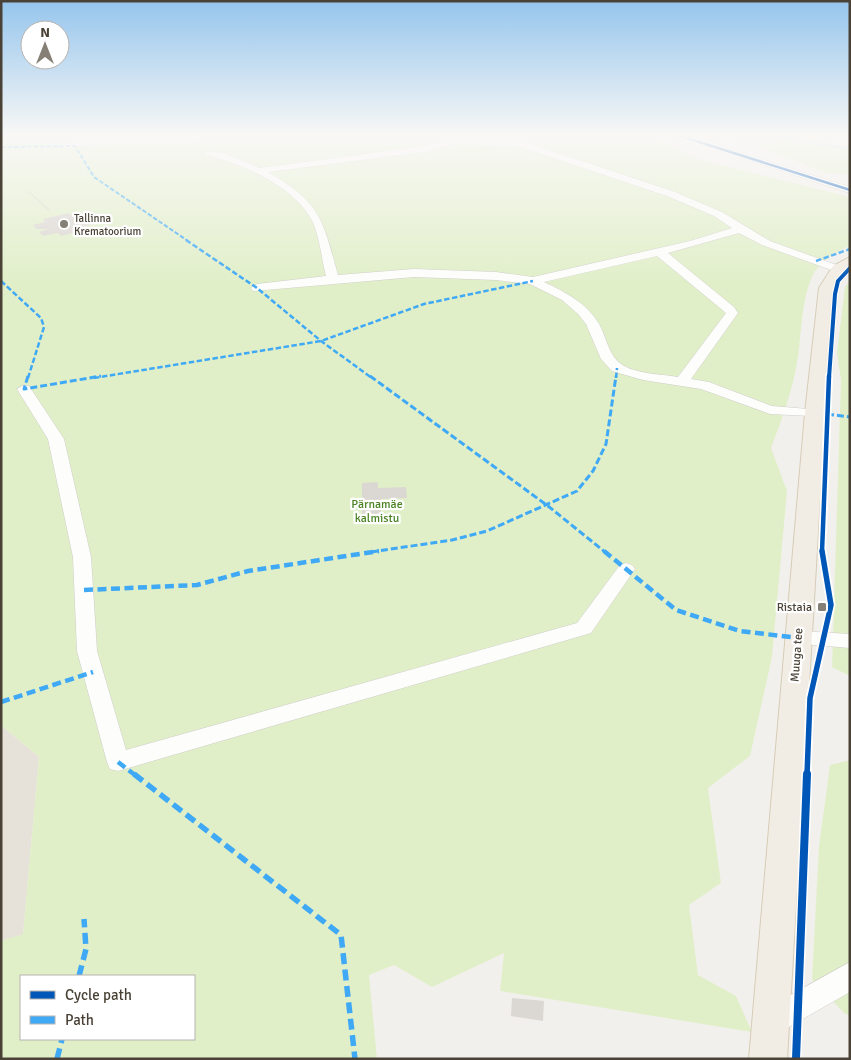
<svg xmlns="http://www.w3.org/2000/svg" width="851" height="1060" font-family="Signika,sans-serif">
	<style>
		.residential { fill: #e7e2d9 }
		.green { fill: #e1efc9; fill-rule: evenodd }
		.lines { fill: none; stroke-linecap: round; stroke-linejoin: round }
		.stream { stroke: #b8def4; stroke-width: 2.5 }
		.building { fill: #dbd7d2 }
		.minor-casing { stroke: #d0cec9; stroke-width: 1 }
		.major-casing { stroke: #d6ccb7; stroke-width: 2 }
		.path { stroke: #d2d0ca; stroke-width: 2; stroke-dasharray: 1 1; stroke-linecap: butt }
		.minor { fill: #fdfdfc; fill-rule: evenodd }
		.major { fill: #f2ede4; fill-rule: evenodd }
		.quiet-far4 { stroke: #3fa9f5; stroke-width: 2; stroke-dasharray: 4.5 2; stroke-linecap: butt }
		.quiet-far3 { stroke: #3fa9f5; stroke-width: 2.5; stroke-dasharray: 5.5 2.5; stroke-linecap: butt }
		.quiet-far2 { stroke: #3fa9f5; stroke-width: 3; stroke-dasharray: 7 3; stroke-linecap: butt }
		.quiet-far1 { stroke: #3fa9f5; stroke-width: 4.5; stroke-dasharray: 9 4.5; stroke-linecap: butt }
		.quiet { stroke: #3fa9f5; stroke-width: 5.5; stroke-dasharray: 11 5.5; stroke-linecap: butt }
		.cycleway-far4-casing { stroke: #fff; stroke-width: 4.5 }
		.cycleway-far3-casing { stroke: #fff; stroke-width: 6 }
		.cycleway-far2-casing { stroke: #fff; stroke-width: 8 }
		.cycleway-far1-casing { stroke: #fff; stroke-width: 9 }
		.cycleway-casing { stroke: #fff; stroke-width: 11 }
		.cycleway-far4 { stroke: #0057b8; stroke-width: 2.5 }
		.cycleway-far3 { stroke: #0057b8; stroke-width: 4 }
		.cycleway-far2 { stroke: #0057b8; stroke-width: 4.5 }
		.cycleway-far1 { stroke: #0057b8; stroke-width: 5.5 }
		.cycleway { stroke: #0057b8; stroke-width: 8 }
		.poi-dot { fill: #857f76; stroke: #fff; stroke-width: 2 }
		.labels { text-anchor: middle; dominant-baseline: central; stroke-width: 4.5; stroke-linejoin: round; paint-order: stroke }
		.far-poi-label { font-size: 11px; fill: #4a4236; stroke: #fff; text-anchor: start }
		.park-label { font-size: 12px; fill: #4a8322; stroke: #fff }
		.poi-label { font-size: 12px; fill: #4a4236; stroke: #fff; text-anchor: end }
		.street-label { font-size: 12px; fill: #4a4236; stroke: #fff }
	</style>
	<rect width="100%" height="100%" fill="#f2f0ec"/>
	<polygon class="residential" points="1,725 39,757 23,935 1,941"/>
	<g class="green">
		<path d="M1,134H646L701,160L850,197V246C836,251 818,263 812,277C801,302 802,329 798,356C794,387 782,419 771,448L787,491L772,657L750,756L708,788L721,883L689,905L698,975L736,996L752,1032L500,991L504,953L432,987L394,965L369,975L377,1059H1V941L23,934L39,757L1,725ZM21,976H194V1039H21Z"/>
		<polygon points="716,134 840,134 818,143 850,149 850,174 826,173 756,145"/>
		<polygon points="850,281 850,676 832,667 841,380 837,353 845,287"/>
		<polygon points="850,760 850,1016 844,1013 812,979 819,846 830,765"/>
	</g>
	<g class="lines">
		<polyline class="stream" points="761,134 850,149"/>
	</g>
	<g class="building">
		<polygon points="69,213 72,216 82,213 95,224 82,227 86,230 61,236 58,233 43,236 39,232 48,229 36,229 33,225 45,222 43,219"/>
		<polygon points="378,482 378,488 406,487 407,498 381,499 381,516 362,516 362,483"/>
		<polygon points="512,998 544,1001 543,1021 511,1016"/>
	</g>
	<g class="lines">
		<defs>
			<g id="minor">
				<polygon points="670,134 681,134 850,187 850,193"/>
				<polygon points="201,137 204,138 204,142 81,145 66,149 62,146 81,139"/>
				<path d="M456,138L522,141L675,192L722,212L770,241L842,267V271H834L762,245L739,233L668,253L734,307L738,313L691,379L709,382L772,406L832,411L834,414L832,417L770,414L701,389L643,380L612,371L601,359L586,324L578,314L562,300L530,284L496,280L414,277L253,291L251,288L257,284L326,276C321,257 320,234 310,217C291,185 240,163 206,155V151L224,153L260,168L424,146ZM456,144L518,146L667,196L714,216L732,228L690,241L533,277L496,272L414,269L338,275C322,218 322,204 268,172L424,152ZM657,256L726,313L678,377C661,374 635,374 621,364C609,356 606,336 599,324C587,303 565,292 544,282Z"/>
				<polygon points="24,385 29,386 64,439 91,557 97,651 126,750 577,623 620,565 626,563 632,565 635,569 591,633 118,771 110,769 107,762 77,651 73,557 48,439 17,389"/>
				<polygon points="799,631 850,634 850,648 792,643 789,638 792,633"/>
				<polygon points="850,962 850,992 780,1032 770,1036 760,1032 756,1022 760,1012"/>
			</g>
			<polygon id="major" points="850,257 850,268 844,272 835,288 825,413 787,1059 749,1059 805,413 819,288 833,266"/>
		</defs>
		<use href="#minor" class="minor-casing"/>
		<use href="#major" class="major-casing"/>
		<polyline class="path" points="29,192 49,210"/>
		<use href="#minor" class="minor"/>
		<use href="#major" class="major"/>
		<polyline class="quiet-far4" points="1,147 75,146 94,177 188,241"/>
		<g class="quiet-far3">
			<polyline points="186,240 257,288 321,341 372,378"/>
			<polyline points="816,261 850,249"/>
			<polyline points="1,281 41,318 44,327 28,378"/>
			<polyline points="94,378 321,341 424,304 533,281"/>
			<polyline points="616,378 617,368"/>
		</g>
		<g class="quiet-far2">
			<polyline points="28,376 24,389 101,376"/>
			<polyline points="370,376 548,506 605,552"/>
			<polyline points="827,414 850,417"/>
			<polyline points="371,552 452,540 487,531 577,491 593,471 606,444 616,376"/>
		</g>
		<g class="quiet-far1">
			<polyline points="604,551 676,610 740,631 799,638"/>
			<polyline points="84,590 197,585 248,571 379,551"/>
			<polyline points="1,702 93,672"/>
			<polyline points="118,762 135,775"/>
		</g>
		<g class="quiet">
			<polyline points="134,774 341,935 355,1059"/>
			<polyline points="79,976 86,949 84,919"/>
			<polyline points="57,1059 62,1039"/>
		</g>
		<defs>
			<polyline id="cycleway-far4" points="674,134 850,190"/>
			<polyline id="cycleway-far3" points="829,378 835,294 838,281 850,268"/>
			<polyline id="cycleway-far2" points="822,552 829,376"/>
			<polyline id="cycleway-far1" points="807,775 810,698 831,605 822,551"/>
			<polyline id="cycleway" points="796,1059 807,774"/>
		</defs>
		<use href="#cycleway-far4" class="cycleway-far4-casing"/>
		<use href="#cycleway-far3" class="cycleway-far3-casing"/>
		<use href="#cycleway-far2" class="cycleway-far2-casing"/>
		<use href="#cycleway-far1" class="cycleway-far1-casing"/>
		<use href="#cycleway" class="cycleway-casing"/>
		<use href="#cycleway-far4" class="cycleway-far4"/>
		<use href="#cycleway-far3" class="cycleway-far3"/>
		<use href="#cycleway-far2" class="cycleway-far2"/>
		<use href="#cycleway-far1" class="cycleway-far1"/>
		<use href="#cycleway" class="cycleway"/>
	</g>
	<linearGradient id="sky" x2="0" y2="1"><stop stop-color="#95c5ed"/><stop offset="0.48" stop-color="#f9f8f6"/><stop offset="1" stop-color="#f9f8f6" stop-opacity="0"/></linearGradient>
	<rect width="851" height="282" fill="url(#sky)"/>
	<g class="poi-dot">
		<circle cx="64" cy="224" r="5"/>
		<rect x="817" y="602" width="10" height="10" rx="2.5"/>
	</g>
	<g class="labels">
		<g class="far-poi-label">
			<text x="74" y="218">Tallinna<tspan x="74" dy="13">Krematoorium</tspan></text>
		</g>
		<g class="park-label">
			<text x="377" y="504">Pärnamäe<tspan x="377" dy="14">kalmistu</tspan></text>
		</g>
		<g class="poi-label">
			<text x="812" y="607">Ristaia</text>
		</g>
		<g class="street-label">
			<text transform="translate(797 655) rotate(-86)">Muuga tee</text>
		</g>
	</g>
	<rect width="851" height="1060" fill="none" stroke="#4a4236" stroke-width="5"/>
	<rect x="20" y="975" width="175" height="65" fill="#ffffff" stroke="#b7b3af"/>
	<rect x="30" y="991" width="25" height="8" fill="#0057b8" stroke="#b7b3af"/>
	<text x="65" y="1000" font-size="15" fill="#4a4236">Cycle path</text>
	<rect x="30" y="1016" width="25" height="8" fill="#3fa9f5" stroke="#b7b3af"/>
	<text x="65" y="1025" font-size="15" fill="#4a4236">Path</text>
	<g transform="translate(45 45)"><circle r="24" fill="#ffffff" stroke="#b7b3af"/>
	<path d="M0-4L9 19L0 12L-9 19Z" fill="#857f76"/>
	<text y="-8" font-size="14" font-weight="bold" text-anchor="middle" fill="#4a4236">N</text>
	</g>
</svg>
